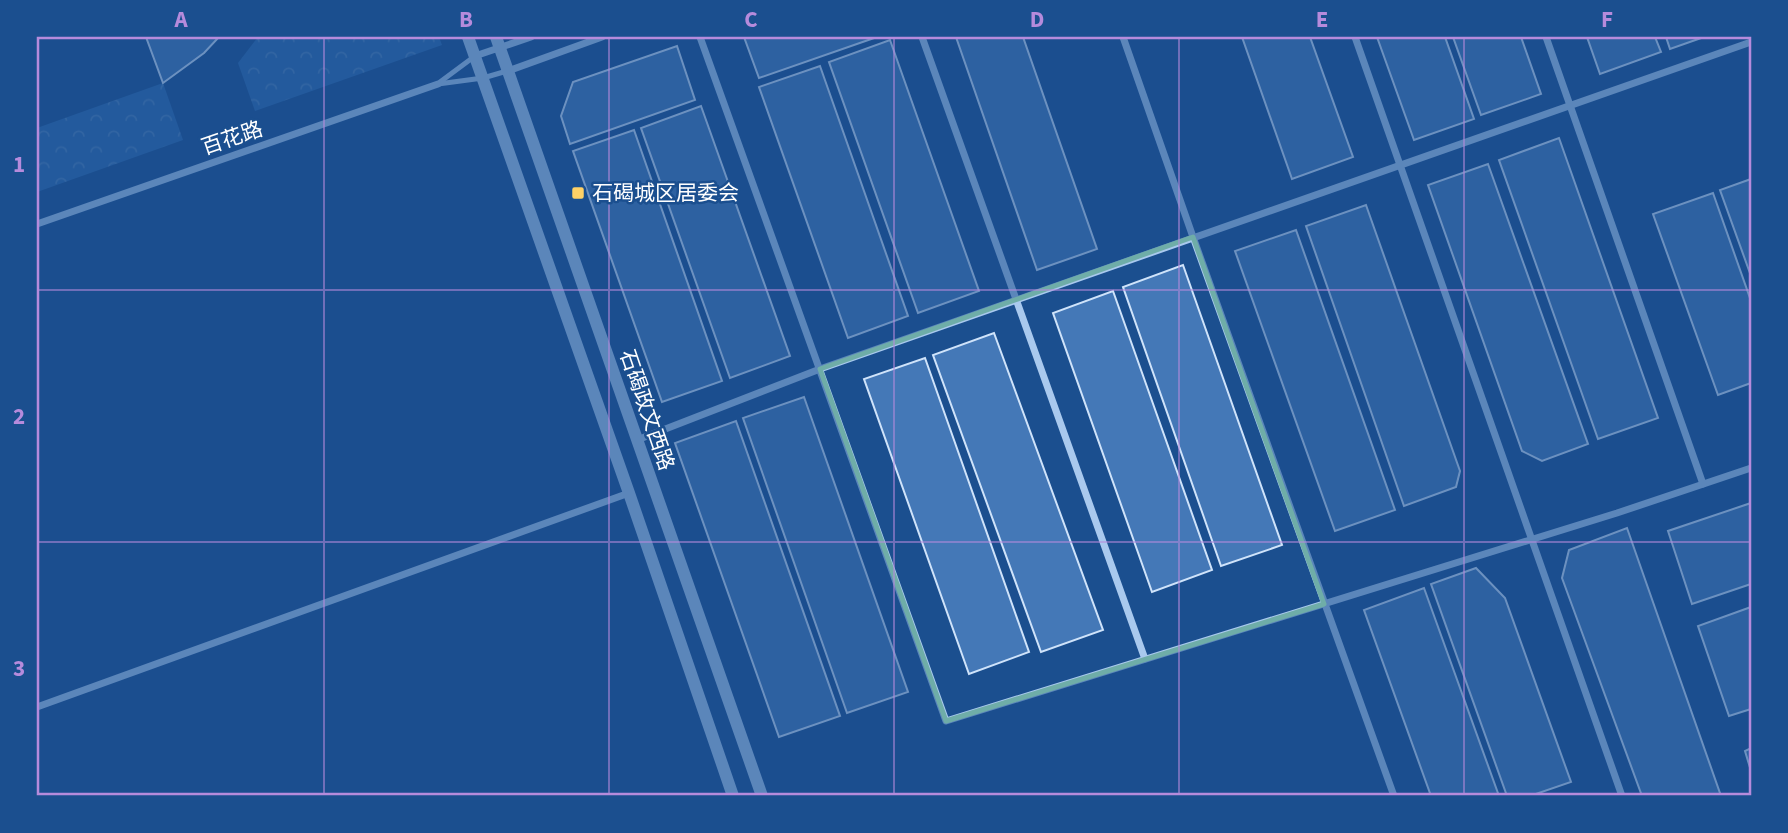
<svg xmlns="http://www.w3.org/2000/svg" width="1788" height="833" font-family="'Source Sans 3','Noto Sans SC',sans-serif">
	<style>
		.forest { fill: url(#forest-crowns) }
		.building { fill: #4478b7; stroke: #cfe3fa; stroke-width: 2 }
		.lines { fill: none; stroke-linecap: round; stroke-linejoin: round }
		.service { stroke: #a9c9ee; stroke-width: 5 }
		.minor { stroke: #a9c9ee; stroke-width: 7 }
		.tertiary { stroke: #a9c9ee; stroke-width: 12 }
		.marked { fill: none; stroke: #6fada8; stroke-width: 5; stroke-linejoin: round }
		.grid { fill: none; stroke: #b68bdc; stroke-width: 2; stroke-opacity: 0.55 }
		.poi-dot { fill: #ffd166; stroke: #1b4f8f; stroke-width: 2.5 }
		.labels { text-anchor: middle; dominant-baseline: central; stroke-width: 5; stroke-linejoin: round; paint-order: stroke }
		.street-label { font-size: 21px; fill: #fff; stroke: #1b4f8f }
		.poi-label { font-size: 21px; fill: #fff; stroke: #1b4f8f; text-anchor: start }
		.neatline { fill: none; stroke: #b68bdc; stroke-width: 2.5 }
		.grid-label { font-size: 23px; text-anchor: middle; font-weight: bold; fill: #b68bdc }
	</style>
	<defs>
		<pattern id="forest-crowns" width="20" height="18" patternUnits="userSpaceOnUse" patternTransform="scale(1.75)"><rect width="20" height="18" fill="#2e69ad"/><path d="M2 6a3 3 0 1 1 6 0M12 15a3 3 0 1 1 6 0" fill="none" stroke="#4d80b9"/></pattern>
	</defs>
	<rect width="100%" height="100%" fill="#1b4f8f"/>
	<g class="forest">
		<polygon points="258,37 439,37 442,45 255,111 238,63"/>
		<polygon points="163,83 183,140 37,192 37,128"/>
	</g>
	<g class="building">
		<polygon points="146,37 219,37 204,53 163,83"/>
		<polygon points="744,37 877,37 759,78"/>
		<polygon points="956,37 1023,37 1097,249 1037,270"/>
		<polygon points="1242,37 1310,37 1353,157 1292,179"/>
		<polygon points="1377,37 1445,37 1474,119 1414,140"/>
		<polygon points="1453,37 1521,37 1541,94 1481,115"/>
		<polygon points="1587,37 1655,37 1661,52 1600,74"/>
		<polygon points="1666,37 1704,37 1670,49"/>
		<polygon points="890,40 979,291 918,313 829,62"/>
		<polygon points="677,46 695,100 570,144 561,116 573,82"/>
		<polygon points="820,66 908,316 848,338 759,87"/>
		<polygon points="701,106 790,356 730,378 641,128"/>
		<polygon points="634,130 722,381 662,402 573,151"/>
		<polygon points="1559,138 1658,418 1598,439 1499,160"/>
		<polygon points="1488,164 1588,444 1542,461 1522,451 1428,185"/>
		<polygon points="1751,179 1751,276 1720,190"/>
		<polygon points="1713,193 1751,301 1751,383 1718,395 1653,214"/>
		<polygon points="1366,205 1460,471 1456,487 1404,506 1306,226"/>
		<polygon points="1296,230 1395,510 1335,531 1235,251"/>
		<polygon points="1183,265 1282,545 1221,566 1123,287"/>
		<polygon points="1113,291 1212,570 1152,592 1053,313"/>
		<polygon points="994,333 1103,630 1041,652 933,355"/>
		<polygon points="925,358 1029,652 969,674 864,379"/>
		<polygon points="804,397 908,692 847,713 743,418"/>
		<polygon points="736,421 840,716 779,737 675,443"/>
		<polygon points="1751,503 1751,584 1692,604 1668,531"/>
		<polygon points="1627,528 1721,796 1642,796 1562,578 1569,550"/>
		<polygon points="1476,568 1505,598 1571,782 1530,796 1507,796 1431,584"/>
		<polygon points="1424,588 1499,796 1431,796 1364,610"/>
		<polygon points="1751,607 1751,709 1729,716 1698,626"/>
		<polygon points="1751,748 1751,771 1745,751"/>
	</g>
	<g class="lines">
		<g class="service">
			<polyline points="440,82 475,56"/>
			<polyline points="438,84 483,78 507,71"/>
		</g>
		<g class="minor">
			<polyline points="700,37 946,721 1617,513 1751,468"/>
			<polyline points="922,37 1145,659"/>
			<polyline points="1123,37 1193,237 1394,796"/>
			<polyline points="1355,37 1622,796"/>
			<polyline points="1546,37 1703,484"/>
			<polyline points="475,56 531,37"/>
			<polyline points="508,71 602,37"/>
			<polyline points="37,224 438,84"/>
			<polyline points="637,440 820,369 1751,42"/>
			<polyline points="37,707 629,493"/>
		</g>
		<g class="tertiary">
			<polyline points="468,37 629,493 733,796"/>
			<polyline points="496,37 762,796"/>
		</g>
	</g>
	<path d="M0 0H1788V833H0ZM1193,237L1324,604L946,721L820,369Z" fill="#1b4f8f" fill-opacity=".55" fill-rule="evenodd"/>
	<path class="marked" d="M1193,237L1324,604L946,721L820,369Z"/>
	<path class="grid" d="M324,37V796M609,37V796M894,37V796M1179,37V796M1464,37V796M37,290H1751M37,542H1751"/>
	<rect class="poi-dot" x="571" y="186" width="14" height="14" rx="3.5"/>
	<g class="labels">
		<g class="street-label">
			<text transform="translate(232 138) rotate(-19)">百花路</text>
			<text transform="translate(647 410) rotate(71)">石碣政文西路</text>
		</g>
		<g class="poi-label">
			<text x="592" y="193">石碣城区居委会</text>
		</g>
	</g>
	<rect width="1788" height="833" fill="none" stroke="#1b4f8f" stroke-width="77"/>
	<rect x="38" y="38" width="1712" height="756" class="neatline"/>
	<g class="grid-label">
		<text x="181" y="27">A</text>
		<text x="466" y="27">B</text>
		<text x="751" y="27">C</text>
		<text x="1037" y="27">D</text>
		<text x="1322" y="27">E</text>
		<text x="1607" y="27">F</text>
		<text x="19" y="172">1</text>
		<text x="19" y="424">2</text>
		<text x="19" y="676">3</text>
	</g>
</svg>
